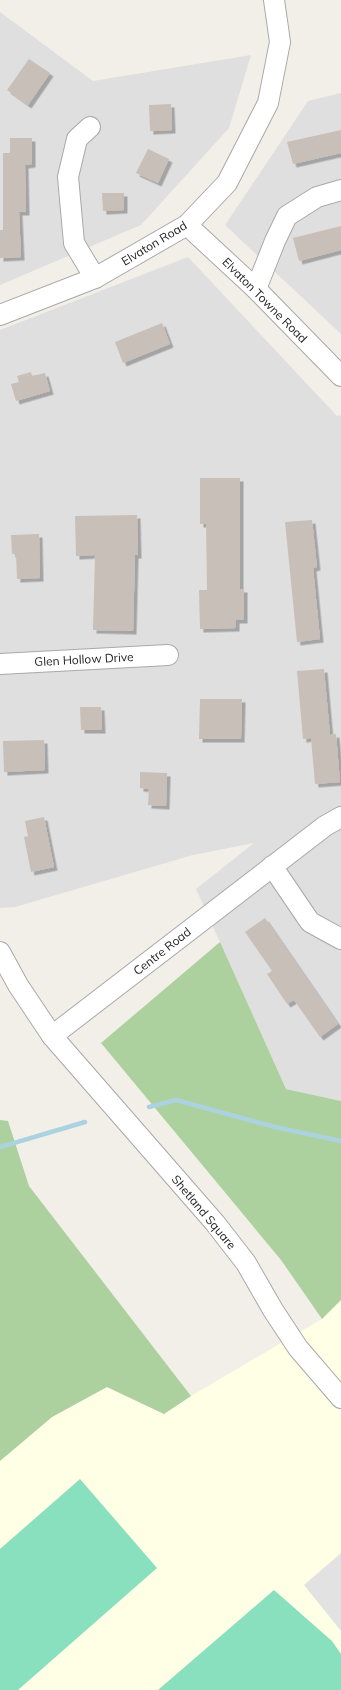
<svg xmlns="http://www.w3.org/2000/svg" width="341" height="1690" font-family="Mulish,sans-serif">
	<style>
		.residential { fill: #e0dfdf }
		.education { fill: #ffffe5 }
		.forest { fill: #add19e }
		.pitch { fill: #88e0be }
		.parking { fill: #e2e2e2 }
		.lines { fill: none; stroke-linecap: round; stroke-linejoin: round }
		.stream { stroke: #aad3df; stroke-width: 4.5 }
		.building { fill: #c7bfb8; filter: url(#shadow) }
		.minor-casing { stroke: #a9a9a9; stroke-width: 22 }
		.minor { stroke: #fff; stroke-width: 20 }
		.labels { text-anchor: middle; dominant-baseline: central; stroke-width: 4; stroke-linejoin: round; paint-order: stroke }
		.street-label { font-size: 12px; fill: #222; stroke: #fff }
	</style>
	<defs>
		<filter id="shadow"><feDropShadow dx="3.5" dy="3.5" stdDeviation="0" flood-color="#0004"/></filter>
	</defs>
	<rect width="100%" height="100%" fill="#f2efe9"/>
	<g class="residential">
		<polygon points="0,12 93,81 251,55 229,128 141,225 0,285"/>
		<polygon points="341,93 341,334 225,225 308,101"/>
		<polygon points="188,257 337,416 341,415 341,1101 286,1089 196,889 254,843 193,855 15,907 0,908 0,330"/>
	</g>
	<polygon class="education" points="341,1300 341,1690 0,1690 0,1461 52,1417 107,1387 164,1414 191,1396 322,1319"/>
	<g class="forest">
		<polygon points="220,942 286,1089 341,1101 341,1300 322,1319 281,1260 101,1043"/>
		<polygon points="0,1120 8,1121 29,1186 191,1396 164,1414 107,1387 52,1417 0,1461"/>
	</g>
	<g class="pitch">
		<polygon points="80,1479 157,1568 18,1690 0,1690 0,1549"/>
		<polygon points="274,1590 332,1641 341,1654 341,1690 158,1690"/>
	</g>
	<polygon class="parking" points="341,1553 341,1631 304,1585"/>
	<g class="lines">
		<g class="stream">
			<polyline points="149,1107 176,1100 275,1127 341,1141"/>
			<polyline points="0,1147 85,1122"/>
		</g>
	</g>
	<g class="building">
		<polygon points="29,59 50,73 28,105 7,90"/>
		<polygon points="171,104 172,130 150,131 149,105"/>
		<polygon points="341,130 341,153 293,164 287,142"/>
		<polygon points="10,138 32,138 32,164 25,165 26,212 19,212 21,257 0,258 0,230 3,230 3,153 10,153"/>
		<polygon points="148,149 169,159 158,183 136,173"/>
		<polygon points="102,193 124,193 124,210 103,211"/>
		<polygon points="341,226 341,250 299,261 293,238"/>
		<polygon points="162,323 170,344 123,363 115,342"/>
		<polygon points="31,372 32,376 45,373 50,391 16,401 11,384 19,382 17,376"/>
		<polygon points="200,478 240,478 240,589 244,589 244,620 236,620 236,628 200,629 199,590 207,590 206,524 200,524"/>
		<polygon points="137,515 138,555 135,555 133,631 93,630 95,555 76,556 75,516"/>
		<polygon points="312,520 317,567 313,568 320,639 297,642 285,522"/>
		<polygon points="39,534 40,578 17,579 16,554 12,554 11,535"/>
		<polygon points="324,669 330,735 336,734 340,782 315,784 311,738 303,739 297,671"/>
		<polygon points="200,699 242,699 241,739 199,739"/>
		<polygon points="80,707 101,707 102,730 81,730"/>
		<polygon points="44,740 45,770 4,772 3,741"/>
		<polygon points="140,772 167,773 166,806 148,805 149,789 140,788"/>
		<polygon points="44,817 54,867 31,872 24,837 28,836 25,821"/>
		<polygon points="265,918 338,1024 320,1037 294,1000 287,1004 267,974 272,971 245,932"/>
	</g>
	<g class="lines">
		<defs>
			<g id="minor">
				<polyline points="90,127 77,139 68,177 74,243 95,278"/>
				<polyline points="187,225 256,289 341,376"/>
				<polyline points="256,289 275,241 287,216 317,197 341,190"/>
				<polyline points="0,315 95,278 187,225 227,183 268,103 280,42 274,0"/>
				<polyline points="0,664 168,655"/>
				<polyline points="272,866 310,922 341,939"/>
				<polyline points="0,952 18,985 52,1036 215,1223 246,1263 273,1310 298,1348 341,1398"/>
				<polyline points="52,1036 325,826 341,817"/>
			</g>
		</defs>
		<use href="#minor" class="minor-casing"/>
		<use href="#minor" class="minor"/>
	</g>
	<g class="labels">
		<g class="street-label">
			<text transform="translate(154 243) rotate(-31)">Elvaton Road</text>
			<text transform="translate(265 300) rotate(45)">Elvaton Towne Road</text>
			<text transform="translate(84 659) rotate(-3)">Glen Hollow Drive</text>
			<text transform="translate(162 951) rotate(-38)">Centre Road</text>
			<text transform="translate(204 1212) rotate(50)">Shetland Square</text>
		</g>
	</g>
</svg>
